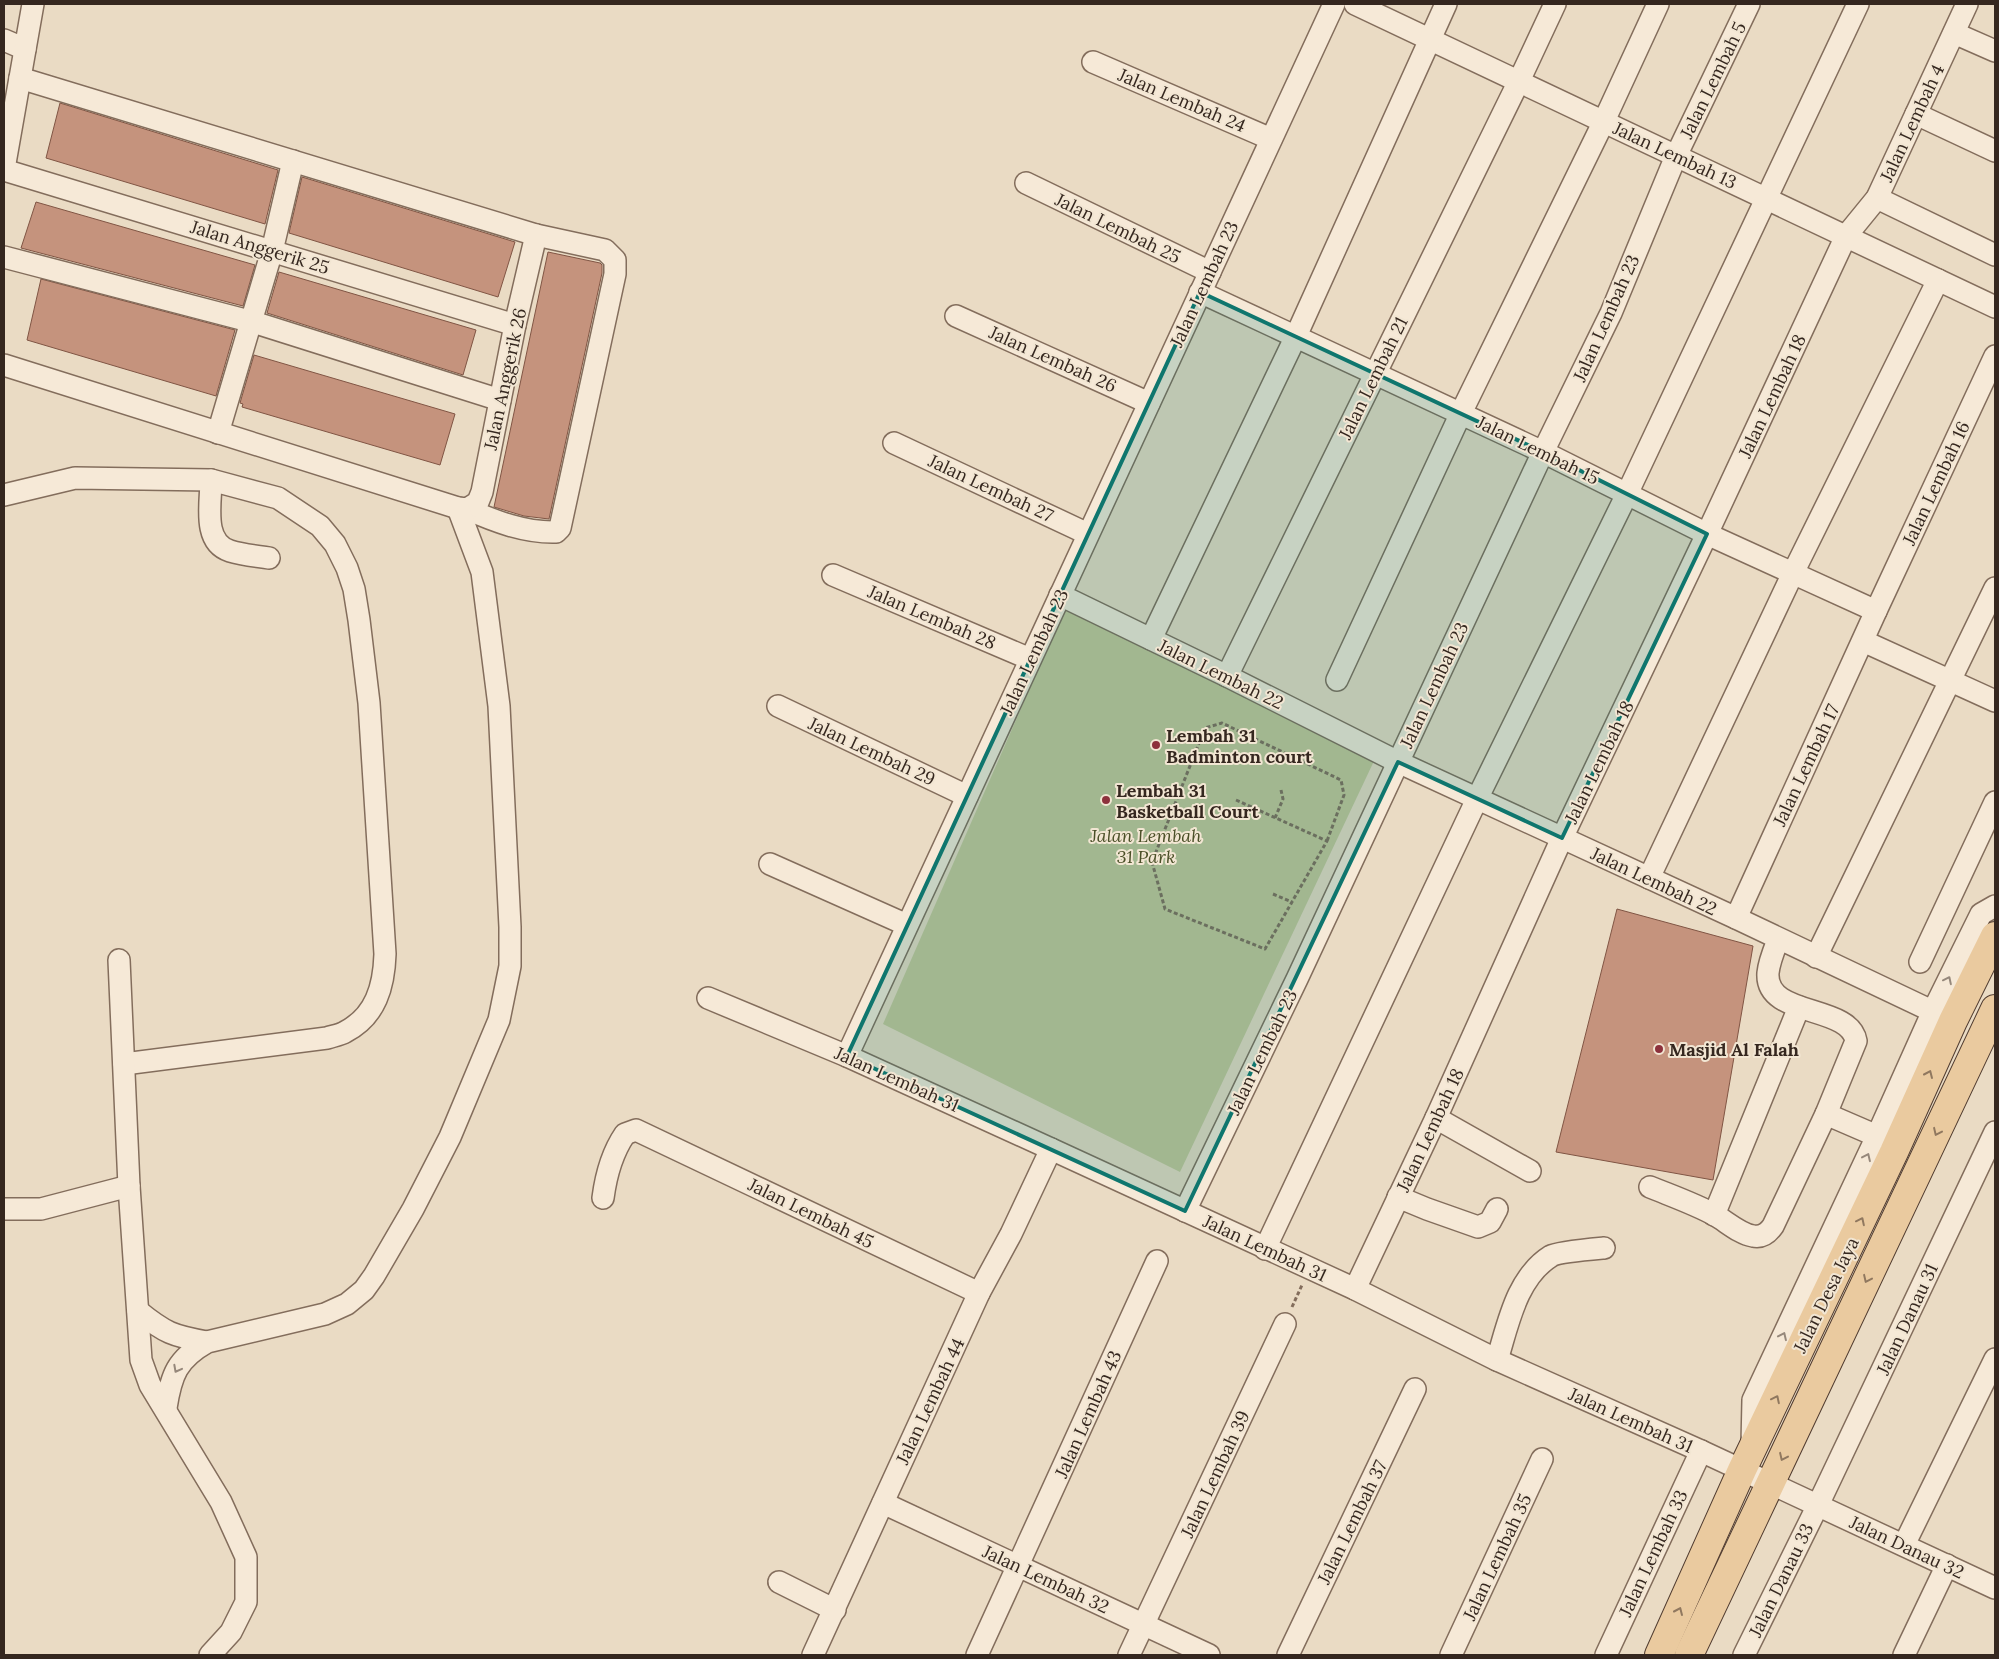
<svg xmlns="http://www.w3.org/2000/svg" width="1999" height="1659" font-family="Lora,serif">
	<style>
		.green { fill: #c7c799 }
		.building { fill: #c5937d; stroke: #805544 }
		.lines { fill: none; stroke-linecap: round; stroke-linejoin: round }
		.minor-casing { stroke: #836d5c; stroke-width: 24 }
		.major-casing { stroke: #513c30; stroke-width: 30 }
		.path { stroke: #836d5c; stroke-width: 3; stroke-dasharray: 4 2.5; stroke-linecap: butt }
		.minor { stroke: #f6e9d7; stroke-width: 21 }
		.major { stroke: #eaca9f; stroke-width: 28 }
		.oneway { stroke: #96887b }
		.oneway2 { stroke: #90785f }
		.marked { fill: #0f766e; fill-opacity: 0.2; stroke: #0f766e; stroke-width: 4; stroke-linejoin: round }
		.poi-dot { fill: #8d313c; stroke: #f2e6d3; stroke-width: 2 }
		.labels { text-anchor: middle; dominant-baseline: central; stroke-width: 4; stroke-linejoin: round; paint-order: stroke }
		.street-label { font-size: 18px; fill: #35271f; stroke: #f2e6d3 }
		.poi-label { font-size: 18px; font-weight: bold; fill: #35271f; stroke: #f2e6d3; text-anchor: start }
		.park-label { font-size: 18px; font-style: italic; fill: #4a4f27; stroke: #f2e6d3 }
	</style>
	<rect width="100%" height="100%" fill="#eadbc4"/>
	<polygon class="green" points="1065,608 1374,761 1180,1172 883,1024"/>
	<g class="building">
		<polygon points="60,103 278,170 265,224 46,158"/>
		<polygon points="302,177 515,242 498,297 289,233"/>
		<polygon points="36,202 255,265 243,306 21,248"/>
		<polygon points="548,252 600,263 602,265 602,273 549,519 524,516 494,507"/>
		<polygon points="279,272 476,330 463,375 267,313"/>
		<polygon points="41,279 235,330 216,396 27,340"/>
		<polygon points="254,355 455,414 440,465 242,407 243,404 240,403"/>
		<polygon points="1617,909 1753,946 1713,1180 1556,1152"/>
	</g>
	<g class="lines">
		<defs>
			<g id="minor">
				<polyline points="1355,4 1995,307"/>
				<polyline points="1954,33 1995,51"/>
				<polyline points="4,40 25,49"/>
				<polyline points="1093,62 1271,139"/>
				<path d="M20,78L536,235L605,250L615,260V274L560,528L556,532C525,533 494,521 467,509"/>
				<polyline points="1916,114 1995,151"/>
				<polyline points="4,169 33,4"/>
				<polyline points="4,170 515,325"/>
				<polyline points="1026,183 1210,272"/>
				<polyline points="1877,198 1995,255"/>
				<polyline points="4,257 253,322 500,400"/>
				<polyline points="1200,292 1543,452 1707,534 1876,611"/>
				<polyline points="956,316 1149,403"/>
				<polyline points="4,365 458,508 467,509 478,502 482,492 515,325 536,235"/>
				<polyline points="218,433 272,251 293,161"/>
				<polyline points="894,443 1088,534"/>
				<path d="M211,480C211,503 202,542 230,551C243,555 256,556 269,558"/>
				<path d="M4,495L75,478L211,480L278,498L320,526L335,544L347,568L354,589L359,620L369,703L385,954C384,986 376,1016 345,1032C340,1035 333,1036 327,1038L124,1064"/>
				<polyline points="833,575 1030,659"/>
				<polyline points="1060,595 1227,676 1398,762 1736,918 1953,1021"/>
				<polyline points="1151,639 1296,336 1446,4"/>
				<polyline points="1863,641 1995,701"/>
				<polyline points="1227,676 1519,81 1555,4"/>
				<polyline points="1337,680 1461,413 1604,121 1658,4"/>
				<polyline points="778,706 967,796"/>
				<polyline points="770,864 907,925"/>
				<polyline points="1649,878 1793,573 1938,280"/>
				<polyline points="1736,918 1876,611 1995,356"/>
				<polyline points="1816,957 1995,588"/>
				<polyline points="119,960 129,1186 141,1360 150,1385 221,1502 246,1557 246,1602 231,1632 210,1655"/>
				<polyline points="1920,962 1995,802"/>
				<polyline points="708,998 847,1056 1051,1149 1355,1289 1497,1360 1701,1451 1995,1588"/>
				<polyline points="847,1056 1334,4"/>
				<polyline points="1826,1114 1877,1136"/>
				<polyline points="1436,1118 1530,1171"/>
				<path d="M1650,1187C1672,1196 1695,1204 1715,1215C1727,1222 1740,1234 1753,1236C1762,1238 1768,1233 1773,1226L1826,1114L1856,1041C1850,1004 1765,1018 1768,973C1769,962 1774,950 1778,940"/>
				<polyline points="1398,1197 1427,1209 1478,1227 1490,1222 1497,1209"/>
				<path d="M603,1198C606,1175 612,1153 625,1134L636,1130L979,1293"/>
				<polyline points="4,1209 41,1209 129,1186"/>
				<polyline points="1185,1211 1297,979 1543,452 1611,313 1676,156 1749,4"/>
				<polyline points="1714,1215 1799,1007"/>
				<polyline points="1265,1249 1477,799 1627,494 1858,4"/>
				<polyline points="1355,1289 1436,1118 1562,838 1707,534 1846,236 1877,198 1967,4"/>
				<path d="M138,1311C165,1333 173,1336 207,1342"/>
				<path d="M1497,1360C1508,1325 1516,1278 1551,1256C1558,1252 1593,1249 1604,1248"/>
				<path d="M166,1408C171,1375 177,1359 207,1342L325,1314L347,1304L364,1290L374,1276L413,1209L450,1137L499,1020L510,966V927L499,706L482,572L458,508"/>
				<polyline points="1752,1444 1753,1400 1877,1136 1933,1011 1981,914 1995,906"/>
				<polyline points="883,1503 1209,1655"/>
				<polyline points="1904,1545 1995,1359"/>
				<polyline points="779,1582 835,1610"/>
				<polyline points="813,1655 979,1293 1011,1234 1051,1149"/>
				<polyline points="977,1655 1157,1261"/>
				<polyline points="1129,1655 1285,1324"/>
				<polyline points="1288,1655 1415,1389"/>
				<polyline points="1451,1655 1542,1459"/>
				<polyline points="1606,1655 1701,1451"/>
				<polyline points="1744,1655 1818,1505 1995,1132"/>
				<polyline points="1904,1655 1947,1565"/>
			</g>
			<g id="major">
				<polyline points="1659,1655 1742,1470 1894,1152 1953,1021 1995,936"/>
				<polyline points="1689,1655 1995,1009"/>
			</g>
		</defs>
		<use href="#minor" class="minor-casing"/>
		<use href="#major" class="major-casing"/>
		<g class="path">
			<polyline points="1236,800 1327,841 1265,949 1165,909 1152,862 1205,728 1222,723 1341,780 1344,795 1327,841"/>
			<polyline points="1275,818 1283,799 1281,790"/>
			<polyline points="1273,894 1292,902"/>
			<polyline points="1292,1307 1302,1285"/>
		</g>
		<use href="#minor" class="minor"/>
		<use href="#major" class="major"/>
	</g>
	<defs><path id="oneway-chevron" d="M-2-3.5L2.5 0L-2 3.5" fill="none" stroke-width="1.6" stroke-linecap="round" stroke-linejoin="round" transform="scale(1.25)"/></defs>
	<g class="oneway">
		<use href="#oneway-chevron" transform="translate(1948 980) rotate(-64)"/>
		<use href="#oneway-chevron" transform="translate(1867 1157) rotate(-65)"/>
		<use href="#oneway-chevron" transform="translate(1783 1336) rotate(-65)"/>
		<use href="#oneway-chevron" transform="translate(177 1369) rotate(118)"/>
	</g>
	<g class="oneway2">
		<use href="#oneway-chevron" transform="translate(1929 1074) rotate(-66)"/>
		<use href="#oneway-chevron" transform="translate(1937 1132) rotate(115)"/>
		<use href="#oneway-chevron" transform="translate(1861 1221) rotate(-64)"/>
		<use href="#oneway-chevron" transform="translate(1867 1279) rotate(115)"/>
		<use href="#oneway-chevron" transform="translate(1776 1399) rotate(-64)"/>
		<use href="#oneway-chevron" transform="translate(1783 1457) rotate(115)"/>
		<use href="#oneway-chevron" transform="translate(1679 1611) rotate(-66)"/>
	</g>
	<path class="marked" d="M1200,292L1543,452L1707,534L1562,838L1398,762L1185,1211L847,1056Z"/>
	<g class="poi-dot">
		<circle cx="1156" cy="745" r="5"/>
		<circle cx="1106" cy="800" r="5"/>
		<circle cx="1659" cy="1049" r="5"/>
	</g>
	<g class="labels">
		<g class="street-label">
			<text transform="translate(1713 80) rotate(-64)">Jalan Lembah 5</text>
			<text transform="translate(1182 100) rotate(23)">Jalan Lembah 24</text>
			<text transform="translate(1912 123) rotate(-65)">Jalan Lembah 4</text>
			<text transform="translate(1675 155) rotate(25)">Jalan Lembah 13</text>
			<text transform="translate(1118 228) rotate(26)">Jalan Lembah 25</text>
			<text transform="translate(260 247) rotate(17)">Jalan Anggerik 25</text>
			<text transform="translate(1204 284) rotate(-65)">Jalan Lembah 23</text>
			<text transform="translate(1606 318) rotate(-66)">Jalan Lembah 23</text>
			<text transform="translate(1053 359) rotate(24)">Jalan Lembah 26</text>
			<text transform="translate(1373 378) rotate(-64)">Jalan Lembah 21</text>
			<text transform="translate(505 379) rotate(-78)">Jalan Anggerik 26</text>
			<text transform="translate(1772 396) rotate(-65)">Jalan Lembah 18</text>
			<text transform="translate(1538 450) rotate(26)">Jalan Lembah 15</text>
			<text transform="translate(1936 483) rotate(-65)">Jalan Lembah 16</text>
			<text transform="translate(991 488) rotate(25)">Jalan Lembah 27</text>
			<text transform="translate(932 617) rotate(23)">Jalan Lembah 28</text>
			<text transform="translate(1034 652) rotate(-65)">Jalan Lembah 23</text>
			<text transform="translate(1221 674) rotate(26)">Jalan Lembah 22</text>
			<text transform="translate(1434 685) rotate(-65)">Jalan Lembah 23</text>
			<text transform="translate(872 751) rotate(25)">Jalan Lembah 29</text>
			<text transform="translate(1599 762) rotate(-64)">Jalan Lembah 18</text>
			<text transform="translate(1806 765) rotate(-65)">Jalan Lembah 17</text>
			<text transform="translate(1654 881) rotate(25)">Jalan Lembah 22</text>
			<text transform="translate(1262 1052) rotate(-64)">Jalan Lembah 23</text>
			<text transform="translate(897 1079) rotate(24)">Jalan Lembah 31</text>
			<text transform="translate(1430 1130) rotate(-65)">Jalan Lembah 18</text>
			<text transform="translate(811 1213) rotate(26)">Jalan Lembah 45</text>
			<text transform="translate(1265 1248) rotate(25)">Jalan Lembah 31</text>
			<text transform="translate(1826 1295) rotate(-64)">Jalan Desa Jaya</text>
			<text transform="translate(1907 1319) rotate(-65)">Jalan Danau 31</text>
			<text transform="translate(930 1401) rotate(-65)">Jalan Lembah 44</text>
			<text transform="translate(1088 1414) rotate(-66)">Jalan Lembah 43</text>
			<text transform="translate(1631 1420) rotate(24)">Jalan Lembah 31</text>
			<text transform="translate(1215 1474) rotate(-65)">Jalan Lembah 39</text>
			<text transform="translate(1352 1522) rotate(-64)">Jalan Lembah 37</text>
			<text transform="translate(1907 1547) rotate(25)">Jalan Danau 32</text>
			<text transform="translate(1653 1553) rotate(-65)">Jalan Lembah 33</text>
			<text transform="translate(1497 1557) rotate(-65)">Jalan Lembah 35</text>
			<text transform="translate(1046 1579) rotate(25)">Jalan Lembah 32</text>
			<text transform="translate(1781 1580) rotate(-64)">Jalan Danau 33</text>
		</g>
		<g class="poi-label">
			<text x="1166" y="735">Lembah 31<tspan x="1166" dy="21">Badminton court</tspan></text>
			<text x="1116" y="790">Lembah 31<tspan x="1116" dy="21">Basketball Court</tspan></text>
			<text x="1669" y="1049">Masjid Al Falah</text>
		</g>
		<g class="park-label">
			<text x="1146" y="835">Jalan Lembah<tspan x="1146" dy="21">31 Park</tspan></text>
		</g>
	</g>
	<rect width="1999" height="1659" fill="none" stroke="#35271f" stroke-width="10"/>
</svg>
